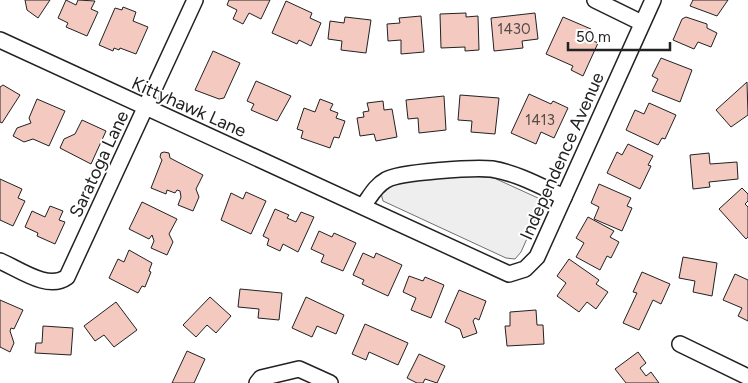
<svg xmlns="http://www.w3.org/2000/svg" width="748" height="383" font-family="Figtree,sans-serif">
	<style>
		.green { fill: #eee; stroke: #6f6f6f }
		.building { fill: #f3c9c0; stroke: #222 }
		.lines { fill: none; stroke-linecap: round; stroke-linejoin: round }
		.minor-casing { stroke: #222; stroke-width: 18 }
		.minor { stroke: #fff; stroke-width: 15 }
		.labels { text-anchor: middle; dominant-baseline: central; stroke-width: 4; stroke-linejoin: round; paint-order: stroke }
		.number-label { font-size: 15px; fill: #564c4a }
		.street-label { font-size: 18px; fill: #222; stroke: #fff }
	</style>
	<rect width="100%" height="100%" fill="#fff"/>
	<polygon class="green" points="459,175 494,178 538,198 542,205 521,252 515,259 506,258 383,201 380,189 390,183"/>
	<g class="building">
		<polygon points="25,0 50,0 38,18 27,10"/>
		<polygon points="66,0 76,5 78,0 95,1 91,9 98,12 87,36 66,27 68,23 58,18"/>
		<polygon points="229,0 270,0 261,19 249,13 243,24 233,19 237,10 227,5"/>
		<polygon points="693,0 728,0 717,16 690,6"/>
		<polygon points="286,1 312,13 310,18 321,23 311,46 299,40 297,44 272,33"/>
		<polygon points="123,7 136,12 133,21 148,27 136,54 120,48 119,50 114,48 113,51 99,45 115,8 122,10"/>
		<polygon points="466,13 466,17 478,16 479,50 465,51 465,47 441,48 440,14"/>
		<polygon points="535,13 538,39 522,41 523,48 494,51 491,18"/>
		<polygon points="421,16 424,52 401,54 401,40 388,41 387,24 400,23 399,18"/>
		<polygon points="345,17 371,20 366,53 341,50 342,41 328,39 330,21 344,23"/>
		<polygon points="563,17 591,29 587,38 598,43 583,76 571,70 573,66 546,54"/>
		<polygon points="686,17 707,24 707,28 717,33 711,47 698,42 694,49 673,40 682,19"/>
		<polygon points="213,51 240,63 224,98 219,99 195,90"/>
		<polygon points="661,58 692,70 680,102 652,91 658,79 652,76"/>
		<polygon points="256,81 291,96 277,121 251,110 254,104 247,101"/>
		<polygon points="747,82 748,115 731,127 716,110"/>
		<polygon points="3,85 20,95 2,123 0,122 0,87"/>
		<polygon points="529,94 551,104 553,101 568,108 554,138 541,132 536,144 511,133"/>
		<polygon points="460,95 499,98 495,134 471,132 472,121 458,120"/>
		<polygon points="444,96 446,130 419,133 418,118 408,119 406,100"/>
		<polygon points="37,99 65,111 49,146 33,139 24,142 13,136 17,128 31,123 29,118"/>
		<polygon points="320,99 333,104 330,110 338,113 336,118 345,121 339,138 334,137 330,148 301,138 303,131 297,129 304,108 315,112"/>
		<polygon points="383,101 384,110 392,109 397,137 376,141 374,134 360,136 357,118 364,117 363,112 369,111 367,103"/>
		<polygon points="649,103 676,115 665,139 662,138 658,145 626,130 635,110 644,114"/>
		<polygon points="82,120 106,131 91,164 60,148 64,139 75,134"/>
		<polygon points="628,144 653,156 648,165 651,166 640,189 607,173 617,152 622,155"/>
		<polygon points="164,152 169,153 170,158 203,175 196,189 199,197 193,211 178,205 181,197 180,191 177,190 175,193 167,190 166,194 151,188 162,160 160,157 161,153"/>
		<polygon points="709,153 710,164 737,162 738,179 709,182 710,187 693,189 690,155"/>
		<polygon points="0,179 22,189 18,198 25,201 13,226 0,220"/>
		<polygon points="599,184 631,198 627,206 632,208 622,231 594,219 599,207 591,203"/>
		<polygon points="742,188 748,194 748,201 745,204 748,207 748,237 746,239 719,209"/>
		<polygon points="246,192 266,201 251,234 221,220 231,193 243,199"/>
		<polygon points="142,202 177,219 169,234 173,242 167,255 151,248 154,241 152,235 149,239 129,229"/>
		<polygon points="50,206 63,211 59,220 65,222 55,244 37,236 38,233 25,227 32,211 45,217"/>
		<polygon points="275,209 289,215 287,218 296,222 301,212 314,217 298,252 283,244 280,251 267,245 269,239 263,236"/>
		<polygon points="588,217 614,231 610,237 619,242 611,258 607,256 600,270 576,257 584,243 576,238"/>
		<polygon points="319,231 332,237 334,233 356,243 343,271 321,262 324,255 311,249"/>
		<polygon points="129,250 152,263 149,271 151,272 145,287 142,286 138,293 109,278 118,259 124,262"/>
		<polygon points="363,253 374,258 376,253 402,265 388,296 362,284 364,280 353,275"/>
		<polygon points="683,257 717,263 712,296 693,292 695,281 679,278"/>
		<polygon points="569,259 599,280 596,284 608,292 596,309 587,302 579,312 557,296 566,283 557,276"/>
		<polygon points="642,272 670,284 661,304 653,300 639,330 623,323 637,293 633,292"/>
		<polygon points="735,274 748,280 748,321 738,316 742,308 723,300"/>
		<polygon points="409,276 423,281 425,277 444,285 431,318 411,310 416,298 403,292"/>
		<polygon points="240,289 282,293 279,320 258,318 259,309 238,307"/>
		<polygon points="459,290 486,301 479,320 475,318 473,321 477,333 463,338 460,329 445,322"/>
		<polygon points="210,297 231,316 216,333 207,325 196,337 183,325"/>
		<polygon points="306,297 344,315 336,334 317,326 312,337 292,328"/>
		<polygon points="0,300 23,310 14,329 11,328 10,331 14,343 10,352 0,347"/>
		<polygon points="116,302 137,330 114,347 104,335 95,341 84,326"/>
		<polygon points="536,310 537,325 543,325 544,344 507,346 505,326 510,326 510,312"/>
		<polygon points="365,324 408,343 398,365 369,352 366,360 352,354"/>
		<polygon points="43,326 73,328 71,355 35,353 36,343 42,343"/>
		<polygon points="187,351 205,359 194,383 172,383"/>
		<polygon points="638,352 646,363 640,368 646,376 651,372 659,383 626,383 615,369"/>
		<polygon points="419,354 445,366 437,383 425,379 423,383 417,383 407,378"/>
	</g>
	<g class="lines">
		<defs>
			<g id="minor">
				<polyline points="595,0 642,23"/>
				<polyline points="0,40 509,274 525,269 537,257 653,0"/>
				<path d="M363,206C370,197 375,186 386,180C399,172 475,167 492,169C517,173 542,187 564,197"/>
				<path d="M0,261C19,269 48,291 67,277L195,0"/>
				<polyline points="680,344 748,377"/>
				<polyline points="257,383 261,378 299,369 330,383"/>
			</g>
		</defs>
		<use href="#minor" class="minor-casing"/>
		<use href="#minor" class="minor"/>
	</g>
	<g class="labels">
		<g class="number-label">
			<text x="514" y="29">1430</text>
			<text x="540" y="120">1413</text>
		</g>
		<g class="street-label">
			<text transform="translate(189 107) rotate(24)">Kittyhawk Lane</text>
			<text transform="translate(562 156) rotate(-66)">Independence Avenue</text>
			<text transform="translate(99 164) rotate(-65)">Saratoga Lane</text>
		</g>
	</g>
	<path d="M568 42v8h102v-8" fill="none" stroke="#222222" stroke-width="2.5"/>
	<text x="576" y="42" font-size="15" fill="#222222" stroke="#ffffff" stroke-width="4" paint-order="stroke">50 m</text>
</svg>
